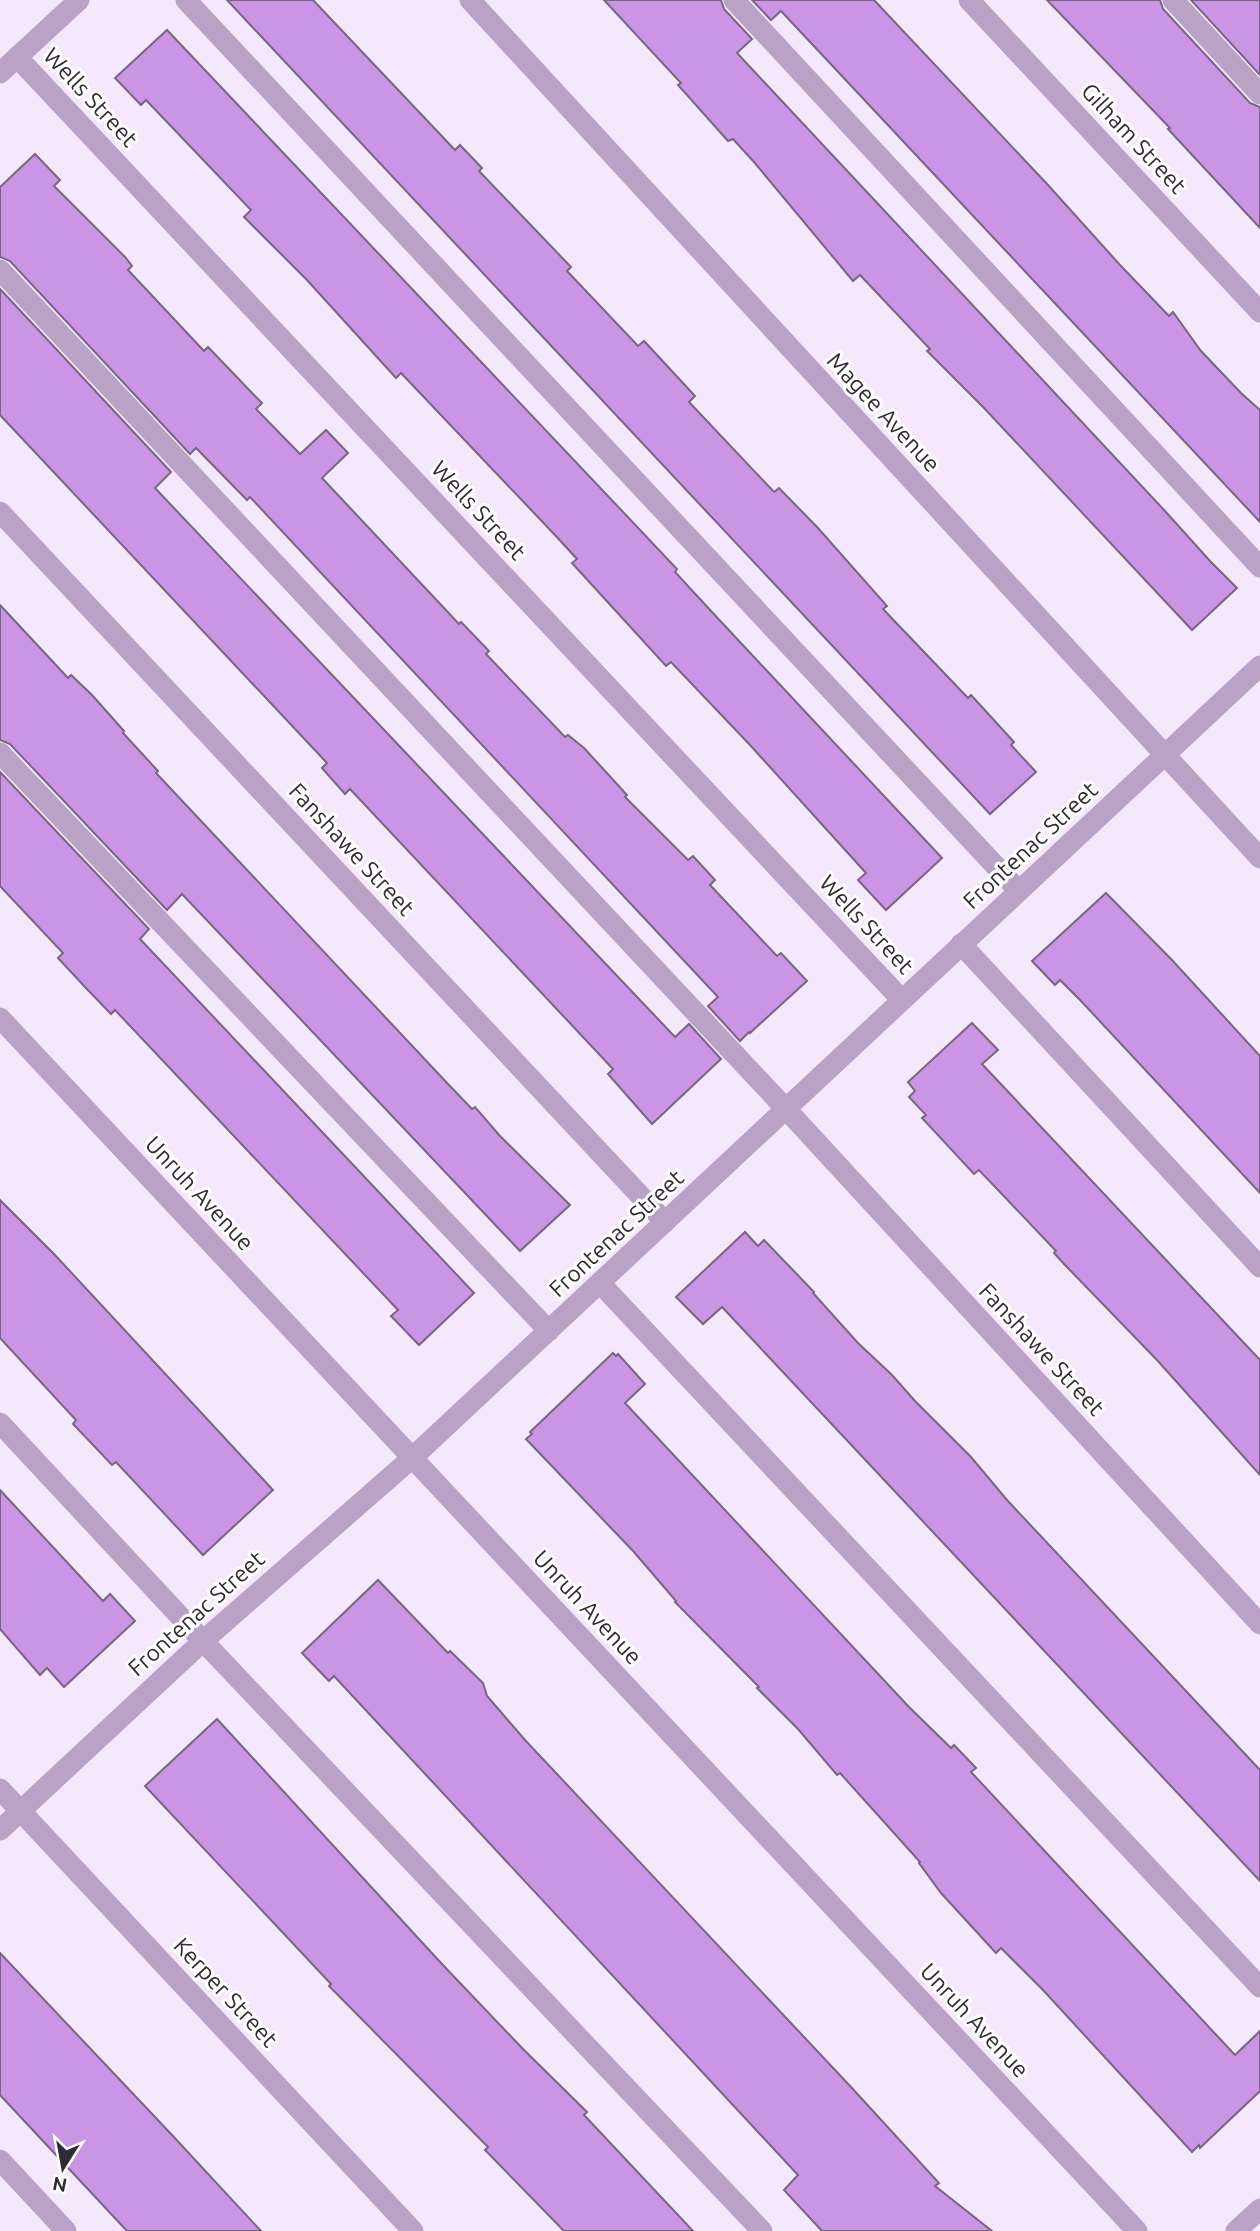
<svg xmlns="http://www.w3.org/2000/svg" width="1260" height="2231" font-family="Ubuntu,sans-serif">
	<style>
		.building { fill: #cb95e6; stroke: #786582; stroke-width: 2 }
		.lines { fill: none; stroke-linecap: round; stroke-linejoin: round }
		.minor { stroke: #baa2c6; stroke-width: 21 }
		.labels { text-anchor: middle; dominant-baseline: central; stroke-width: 6; stroke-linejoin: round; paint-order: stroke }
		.street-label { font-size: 23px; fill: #312935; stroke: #fff }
	</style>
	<rect width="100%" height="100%" fill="#f5e8fc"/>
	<g class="building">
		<polygon points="227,0 313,0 455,150 460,145 482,168 479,171 571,267 567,271 638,346 644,341 695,396 689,402 774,492 779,488 818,528 887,606 883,609 968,698 971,695 1014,742 1011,745 1036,772 990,814"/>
		<polygon points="604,0 721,0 724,9 752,39 737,53 1165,511 1210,561 1237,588 1192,630 984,408 927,351 930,349 860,275 853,281 754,162 733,139 728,141 678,85 681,83"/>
		<polygon points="752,0 874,0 1048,185 1120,265 1169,316 1173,312 1201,351 1242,394 1260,410 1260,522 781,11 771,20"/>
		<polygon points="1047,0 1160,0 1163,9 1250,103 1260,107 1260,228 1168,129 1170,128"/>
		<polygon points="1191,0 1260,0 1260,75"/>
		<polygon points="167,30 677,569 675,572 711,611 942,858 886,910 858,880 866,873 750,745 671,662 666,666 572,563 577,559 554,534 401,373 396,378 307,280 244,217 251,210 146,100 141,105 115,78"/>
		<polygon points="35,154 60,180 54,186 125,257 132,266 128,270 204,351 208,347 254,395 262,403 256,409 300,454 326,430 348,453 322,478 459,624 461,622 489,651 486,654 565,737 568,735 584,748 627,795 625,797 688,860 693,856 715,880 710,885 777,956 781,953 807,981 750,1033 749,1032 740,1041 708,1006 718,997 250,497 247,500 196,448 190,454 10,261 0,257 0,187"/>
		<polygon points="0,289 171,472 155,488 675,1037 689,1024 721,1059 652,1124 608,1074 613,1069 350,789 345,794 322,768 327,763 0,415"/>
		<polygon points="0,605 68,678 71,675 92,695 124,731 123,733 158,771 156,773 448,1084 472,1109 475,1107 500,1136 570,1205 520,1251 182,894 167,910 10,744 0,740"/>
		<polygon points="0,772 149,929 140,939 474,1293 419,1345 391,1316 398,1310 115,1010 111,1014 85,987 58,958 63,953 0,886"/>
		<polygon points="1106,893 1172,960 1260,1056 1260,1193 1081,1001 1060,980 1055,985 1032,961"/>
		<polygon points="972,1023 998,1050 982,1064 1260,1360 1260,1475 1157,1360 1064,1264 1054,1253 1056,1251 979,1170 974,1174 922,1118 926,1115 909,1097 915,1091 908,1082"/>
		<polygon points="0,1200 55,1255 273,1490 203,1555 116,1462 112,1465 73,1424 76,1420 0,1338"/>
		<polygon points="745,1232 758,1246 764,1240 814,1292 813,1293 858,1343 892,1375 915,1401 971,1457 1007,1500 1260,1770 1260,1881 722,1307 703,1324 676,1297"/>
		<polygon points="613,1353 616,1356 618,1354 645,1384 625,1403 909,1707 951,1748 954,1745 976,1768 971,1772 1235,2055 1260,2031 1260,2091 1200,2148 1199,2145 1192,2152 1043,1990 1001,1948 996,1953 941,1893 919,1863 920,1862 840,1773 837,1775 798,1729 757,1688 759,1687 675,1602 676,1601 634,1552 526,1439 532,1434 530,1432"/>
		<polygon points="0,1490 103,1601 110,1594 135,1621 64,1687 47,1668 40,1675 0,1629"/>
		<polygon points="378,1580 448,1653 450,1651 483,1683 487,1696 525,1740 851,2087 939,2183 935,2186 992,2231 822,2231 784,2190 798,2175 334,1676 329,1681 302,1653"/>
		<polygon points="217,1719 441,1963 523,2049 587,2112 584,2115 693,2231 564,2231 485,2150 488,2147 329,1986 331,1984 145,1786"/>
		<polygon points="0,1953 172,2135 261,2231 127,2231 99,2201 0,2095"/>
	</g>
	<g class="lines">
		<g class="minor">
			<polyline points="186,0 1019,891"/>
			<polyline points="470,0 1260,858"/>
			<polyline points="734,0 1260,567"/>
			<polyline points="969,0 1260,312"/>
			<polyline points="1173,0 1260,94"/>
			<polyline points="17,57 902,1000"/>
			<polyline points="0,73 79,0"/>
			<polyline points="0,270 786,1109 1260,1624"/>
			<polyline points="0,512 665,1222"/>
			<polyline points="0,753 549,1331"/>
			<polyline points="961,944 1260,1267"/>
			<polyline points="0,1018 1137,2231"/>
			<polyline points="600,1283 1260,1987"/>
			<polyline points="0,1423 203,1641 762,2231"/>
			<polyline points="0,1789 413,2231"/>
			<polyline points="0,1830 203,1641 412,1458 1260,666"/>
			<polyline points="0,2160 66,2231"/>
			<polyline points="1236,2231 1260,2209"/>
		</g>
	</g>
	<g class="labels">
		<g class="street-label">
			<text transform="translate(91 97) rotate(47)">Wells Street</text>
			<text transform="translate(1134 138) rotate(47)">Gilham Street</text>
			<text transform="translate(884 412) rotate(47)">Magee Avenue</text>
			<text transform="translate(479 510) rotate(47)">Wells Street</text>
			<text transform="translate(1030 845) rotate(-43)">Frontenac Street</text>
			<text transform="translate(352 849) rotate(47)">Fanshawe Street</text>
			<text transform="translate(867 924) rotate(47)">Wells Street</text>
			<text transform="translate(200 1193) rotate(47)">Unruh Avenue</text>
			<text transform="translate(616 1233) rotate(-43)">Frontenac Street</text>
			<text transform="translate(1042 1349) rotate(47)">Fanshawe Street</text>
			<text transform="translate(588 1607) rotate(47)">Unruh Avenue</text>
			<text transform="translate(196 1613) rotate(-42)">Frontenac Street</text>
			<text transform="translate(226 1992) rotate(47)">Kerper Street</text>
			<text transform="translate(975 2020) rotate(47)">Unruh Avenue</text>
		</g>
	</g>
	<g transform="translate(63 2168) rotate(191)" stroke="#ffffff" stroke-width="5" paint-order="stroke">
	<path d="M0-5L12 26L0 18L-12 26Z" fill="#312935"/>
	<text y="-10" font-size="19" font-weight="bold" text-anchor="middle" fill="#312935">N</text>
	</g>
</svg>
